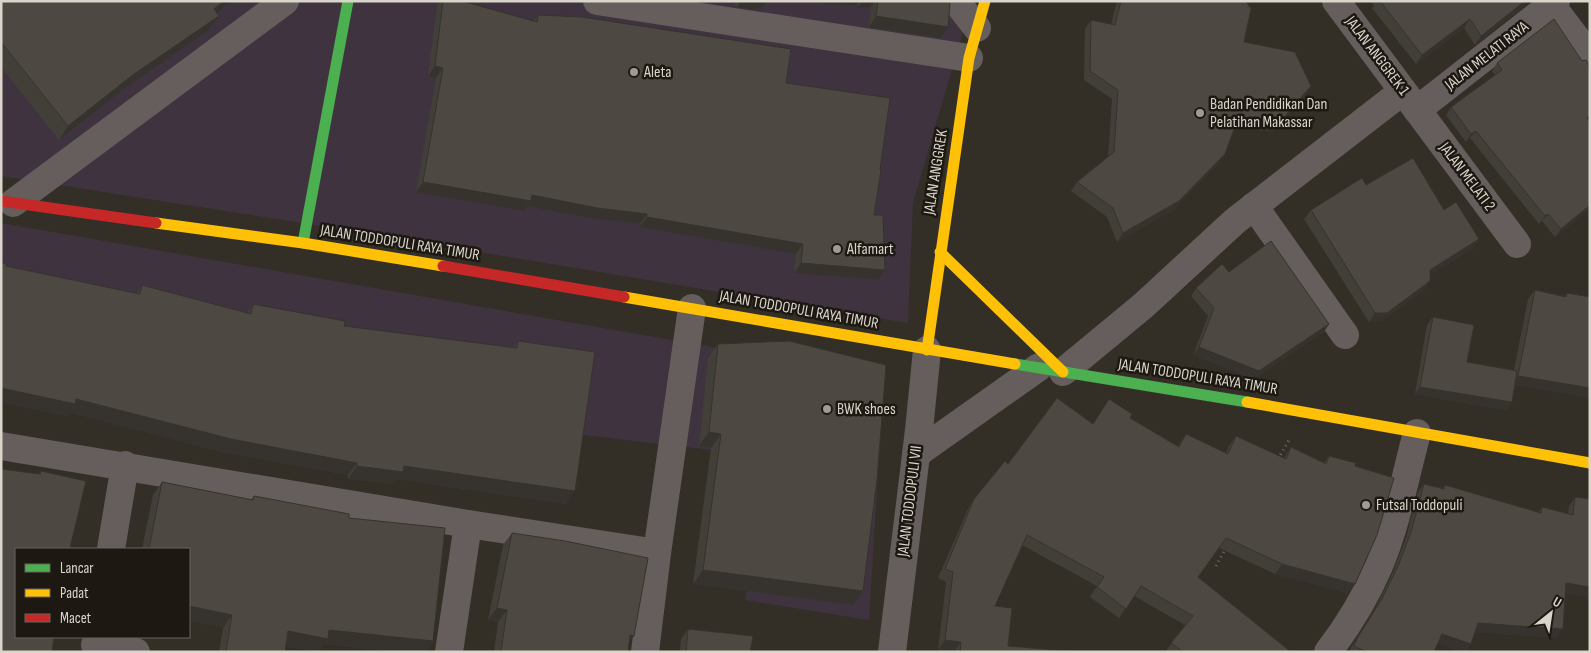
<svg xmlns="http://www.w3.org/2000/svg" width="1591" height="653" font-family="'Sofia Sans Condensed',sans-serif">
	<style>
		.commercial { fill: #3f333f }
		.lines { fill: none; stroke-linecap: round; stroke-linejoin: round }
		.path { stroke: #6e6966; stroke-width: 3; stroke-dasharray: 1 4; stroke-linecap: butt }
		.street { stroke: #665e5c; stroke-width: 28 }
		.fast { stroke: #4caf50; stroke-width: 11 }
		.slow { stroke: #ffc107; stroke-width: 11 }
		.jam { stroke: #c62828; stroke-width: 11 }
		.wall { fill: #423f39 }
		.shaded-wall { fill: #36332e }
		.building { fill: #4d4942; stroke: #36332e }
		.poi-dot { fill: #a09b91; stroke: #1d1912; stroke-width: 2 }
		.labels { text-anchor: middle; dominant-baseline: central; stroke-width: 5; stroke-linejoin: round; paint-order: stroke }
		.street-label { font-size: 16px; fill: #dad5cb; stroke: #1d1912 }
		.poi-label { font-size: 16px; fill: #dad5cb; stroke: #1d1912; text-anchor: start }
	</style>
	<rect width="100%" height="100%" fill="#332f26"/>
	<g class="commercial">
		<polygon points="1,1 972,1 913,203 908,323 340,229 1,176"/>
		<polygon points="1,223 884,377 869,620 745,600 762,456 116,380 1,360"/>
	</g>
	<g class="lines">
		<g class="path">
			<polyline points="1278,459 1289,440"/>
			<polyline points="1216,566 1226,548"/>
		</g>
		<g class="street">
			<polyline points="597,1 969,58"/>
			<polyline points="956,1 977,28"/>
			<polyline points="1336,1 1517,244"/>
			<polyline points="1551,5 1590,56"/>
			<polyline points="1417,110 1556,1"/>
			<polyline points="13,203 285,1"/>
			<polyline points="1254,206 1345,335"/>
			<polyline points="1063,372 1144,305 1235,221 1403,91"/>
			<polyline points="1,446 468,524 657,553"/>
			<polyline points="916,454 1039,367"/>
			<polyline points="111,549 125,465"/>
			<polyline points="95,645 136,652"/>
			<polyline points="449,652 468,524"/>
			<polyline points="645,652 657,553 692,308"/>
			<polyline points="892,652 919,430 927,350"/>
			<path d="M1328,652C1348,626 1366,596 1379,566C1397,523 1405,477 1417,433"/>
		</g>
		<g class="fast">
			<polyline points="303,243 348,1"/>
			<polyline points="1015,364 1247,402"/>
		</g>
		<g class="slow">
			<polyline points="156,223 303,243 443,266"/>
			<polyline points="940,252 1063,372"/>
			<polyline points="624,297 1015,364"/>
			<polyline points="927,350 969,58 985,1"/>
			<polyline points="1247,402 1590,463"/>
		</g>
		<g class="jam">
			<polyline points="1,201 156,223"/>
			<polyline points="443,266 624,297"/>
		</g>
	</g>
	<g class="wall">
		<polygon points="1,1 217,13 219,16 209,30 125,88 59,140 1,67"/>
		<polygon points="440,1 462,1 533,21 538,15 786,83 874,215 885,270 878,280 794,273 796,254 639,227 640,224 590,218 527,206 524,211 416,192 436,78 428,76 437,6"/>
		<polygon points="732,1 769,1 758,10 737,7"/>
		<polygon points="811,1 948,1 941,38 869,27 871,7 857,8 857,5 824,4 824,3"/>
		<polygon points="1117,1 1246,1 1244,42 1311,86 1305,95 1272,132 1235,127 1225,154 1219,163 1173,210 1117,242 1107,217 1071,191 1077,182 1108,157 1112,99 1084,80 1085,29 1091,20 1111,24"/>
		<polygon points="1371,1 1527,1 1522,8 1475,45 1464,28 1416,64 1372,8 1374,6"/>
		<polygon points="1497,63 1589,121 1590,208 1555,237 1542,221 1539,224 1470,138 1466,142 1446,115 1451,107 1495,75 1492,71"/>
		<polygon points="1366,185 1444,210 1479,239 1473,248 1430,275 1424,290 1380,322 1369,322 1304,219 1311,210"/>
		<polygon points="1,263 6,266 136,294 142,285 247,313 253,304 344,326 513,348 518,341 566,504 397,479 394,484 348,479 348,475 222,452 69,412 67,416 1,402"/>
		<polygon points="1229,272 1324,332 1253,379 1193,355 1208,316 1191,296 1196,288"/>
		<polygon points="1535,290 1565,296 1567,293 1590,297 1590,398 1515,385 1512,402 1507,410 1415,394 1427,325 1433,317 1467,362 1514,370 1528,299"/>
		<polygon points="718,344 863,591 853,605 693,584 711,448 699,446 708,358"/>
		<polygon points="1130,418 1178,446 1186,434 1226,453 1229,446 1236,436 1284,458 1291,447 1324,463 1329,456 1355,466 1348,593 1275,574 1219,548 1198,577 1291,652 1165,652 1185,625 1134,596 1119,618 1090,597 1097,586 1022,545 995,606 1008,646 1068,652 951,652 938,650 946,582 938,578 968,509 974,499 1008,464 1093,424"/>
		<polygon points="162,482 251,500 254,496 349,518 426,652 400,652 324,644 316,652 286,646 285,652 219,652 223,628 189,549 142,549 153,495"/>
		<polygon points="1424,484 1443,488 1445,485 1538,513 1542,507 1568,514 1569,506 1575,497 1590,499 1590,597 1565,593 1557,638 1475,632 1471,644 1466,652 1463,652 1438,643 1434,652 1349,652 1352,646 1376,607 1393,572 1406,538 1418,492"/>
		<polygon points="512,533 634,636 629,642 628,652 494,652 498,622 488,620 503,545"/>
		<polygon points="688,629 750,652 680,652 681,639"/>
	</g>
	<g class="shaded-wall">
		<polygon points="224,1 231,1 204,23 214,9"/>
		<polygon points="741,1 769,1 758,10 737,7"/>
		<polygon points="811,1 825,1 824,3"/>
		<polygon points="826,1 859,1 857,5 824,4"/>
		<polygon points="862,1 875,1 871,7 857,8"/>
		<polygon points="1525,1 1527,1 1522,8 1475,45 1481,36"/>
		<polygon points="219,16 209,30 125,88 59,140 68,126 134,74"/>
		<polygon points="876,16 948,27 941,38 869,27"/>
		<polygon points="1470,19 1464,28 1416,64 1422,55"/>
		<polygon points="435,66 443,68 436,78 428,76"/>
		<polygon points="1311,86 1305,95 1272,132 1232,127 1238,118"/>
		<polygon points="1476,131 1470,138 1466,142 1471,134"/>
		<polygon points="1225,154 1219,163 1173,210 1117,242 1123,233"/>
		<polygon points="423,182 532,195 647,214 640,224 590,218 527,206 524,211 416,192"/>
		<polygon points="1590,205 1590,208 1555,237 1561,229"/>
		<polygon points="1548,214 1542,221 1539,224 1545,216"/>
		<polygon points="647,217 803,244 796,254 639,227"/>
		<polygon points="1479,239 1473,248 1424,279 1430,270"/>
		<polygon points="801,263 885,270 878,280 794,273"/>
		<polygon points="1430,281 1424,290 1380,322 1369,322 1375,313"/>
		<polygon points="1329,324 1324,332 1253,379 1193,355 1199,347"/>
		<polygon points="1518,376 1590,388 1590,398 1512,385"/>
		<polygon points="1420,387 1512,402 1507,410 1415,394"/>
		<polygon points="1,388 76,399 357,463 348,475 222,452 69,412 67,416 1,402"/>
		<polygon points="709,432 721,434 711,448 699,446"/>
		<polygon points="357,466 404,466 575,491 566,504 397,479 394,484 348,479"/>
		<polygon points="1282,564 1355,584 1348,593 1275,574"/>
		<polygon points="703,570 863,591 853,605 693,584"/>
		<polygon points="1566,583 1590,587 1590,597 1560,592"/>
		<polygon points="189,606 232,615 223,628 189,621"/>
		<polygon points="497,608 507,610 498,622 488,620"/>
		<polygon points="1478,623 1563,629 1557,638 1472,632"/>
		<polygon points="329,630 433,641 426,652 400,652 324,644 319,652 316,652 278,645 288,631"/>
		<polygon points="1442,634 1471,644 1466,652 1463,652 1436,643"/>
		<polygon points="630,635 634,636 625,648"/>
		<polygon points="945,640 961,642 954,652 938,650"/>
	</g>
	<g class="building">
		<polygon points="1,1 224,1 214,9 219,16 134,74 68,126 1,42"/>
		<polygon points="443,1 462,1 537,22 538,15 582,17 791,49 786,83 890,98 880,170 881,170 874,215 883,215 885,270 801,263 803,244 647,217 647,214 597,208 532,195 531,201 423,182 443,68 435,66"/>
		<polygon points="878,1 948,1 950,4 948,27 876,16"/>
		<polygon points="1121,1 1246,1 1251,9 1244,42 1295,52 1311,86 1279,123 1238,118 1225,154 1179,201 1123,233 1113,208 1077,182 1114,152 1118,90 1090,71 1091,20 1115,25"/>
		<polygon points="1380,1 1525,1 1481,36 1470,19 1422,55"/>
		<polygon points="1554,19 1582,61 1586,60 1590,67 1590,116 1587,118 1590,122 1590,205 1561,229 1548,214 1545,216 1476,131 1471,134 1451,107 1502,70 1497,63"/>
		<polygon points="1413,158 1444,210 1456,202 1479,239 1430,270 1430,281 1387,313 1375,313 1311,210 1362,178 1366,185"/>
		<polygon points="1271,241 1329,324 1259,371 1199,347 1214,308 1196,288 1222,264 1229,272"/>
		<polygon points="1,263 7,264 6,266 140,294 142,285 251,314 253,304 345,321 344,326 517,348 518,341 595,352 575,491 404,466 403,472 357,466 357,463 231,439 76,399 75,404 1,388"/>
		<polygon points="1535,290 1566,297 1567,293 1590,297 1590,388 1518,376"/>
		<polygon points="1433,317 1474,325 1467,362 1517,371 1512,402 1420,387"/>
		<polygon points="789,341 886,365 877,480 863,591 703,570 721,434 709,432 718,344"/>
		<polygon points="1057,398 1093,424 1109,399 1132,414 1130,418 1179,447 1186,434 1228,454 1236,436 1286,459 1291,447 1326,464 1329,456 1356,463 1355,466 1394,478 1377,535 1355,584 1282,564 1226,538 1198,577 1291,652 1183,652 1171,643 1193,616 1141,586 1126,609 1097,587 1104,577 1027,535 995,606 1012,608 1008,646 1068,651 1068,652 960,652 961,642 945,640 953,572 945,569 974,499 1005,461 1008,464"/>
		<polygon points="1,469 40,474 41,471 86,481 70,548 76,549 16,549 16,637 54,637 52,652 1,652"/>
		<polygon points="162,482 253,500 254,496 349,514 349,518 445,528 433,641 329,630 328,639 288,631 285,652 226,652 232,615 189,606 189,549 149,549"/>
		<polygon points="1424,484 1444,489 1445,485 1541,513 1542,507 1573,515 1575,497 1590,499 1590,587 1566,583 1563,629 1478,623 1471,644 1442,634 1434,652 1367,652 1354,646 1358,637 1382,599 1399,564 1412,529"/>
		<polygon points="512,533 565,541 648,558 634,636 630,635 628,652 501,652 507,610 497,608"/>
		<polygon points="688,629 753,636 750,652 686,652"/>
	</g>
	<g class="poi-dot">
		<circle cx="634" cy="72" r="5"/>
		<circle cx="1200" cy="113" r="5"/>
		<circle cx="837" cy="249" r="5"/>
		<circle cx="827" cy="409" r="5"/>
		<circle cx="1366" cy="505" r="5"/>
	</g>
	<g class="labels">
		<g class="street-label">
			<text transform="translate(1377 56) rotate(53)">JALAN ANGGREK 1</text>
			<text transform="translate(1487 56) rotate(-38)">JALAN MELATI RAYA</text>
			<text transform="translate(936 172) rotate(-81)">JALAN ANGGREK</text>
			<text transform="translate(1467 177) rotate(53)">JALAN MELATI 2</text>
			<text transform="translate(400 243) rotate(9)">JALAN TODDOPULI RAYA TIMUR</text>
			<text transform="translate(799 310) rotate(10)">JALAN TODDOPULI RAYA TIMUR</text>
			<text transform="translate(1198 377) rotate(9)">JALAN TODDOPULI RAYA TIMUR</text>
			<text transform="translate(910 501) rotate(-83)">JALAN TODDOPULI VII</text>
		</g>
		<g class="poi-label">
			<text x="644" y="72">Aleta</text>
			<text x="1210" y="104">Badan Pendidikan Dan<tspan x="1210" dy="18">Pelatihan Makassar</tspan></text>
			<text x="847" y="249">Alfamart</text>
			<text x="837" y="409">BWK shoes</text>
			<text x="1376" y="505">Futsal Toddopuli</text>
		</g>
	</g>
	<rect width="1591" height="653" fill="none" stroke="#dad5cb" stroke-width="5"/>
	<rect x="15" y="548" width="175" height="90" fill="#1d1912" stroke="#69645c"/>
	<rect x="25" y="564" width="25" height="8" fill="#4caf50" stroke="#69645c"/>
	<text x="60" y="573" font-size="15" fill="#dad5cb">Lancar</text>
	<rect x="25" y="589" width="25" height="8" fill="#ffc107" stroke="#69645c"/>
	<text x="60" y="598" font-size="15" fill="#dad5cb">Padat</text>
	<rect x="25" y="614" width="25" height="8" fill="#c62828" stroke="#69645c"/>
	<text x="60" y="623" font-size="15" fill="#dad5cb">Macet</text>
	<g transform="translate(1551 613) rotate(30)" stroke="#1d1912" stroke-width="4" paint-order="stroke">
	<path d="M0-4L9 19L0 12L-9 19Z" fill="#dad5cb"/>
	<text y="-8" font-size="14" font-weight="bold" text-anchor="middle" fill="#dad5cb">U</text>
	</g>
</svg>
